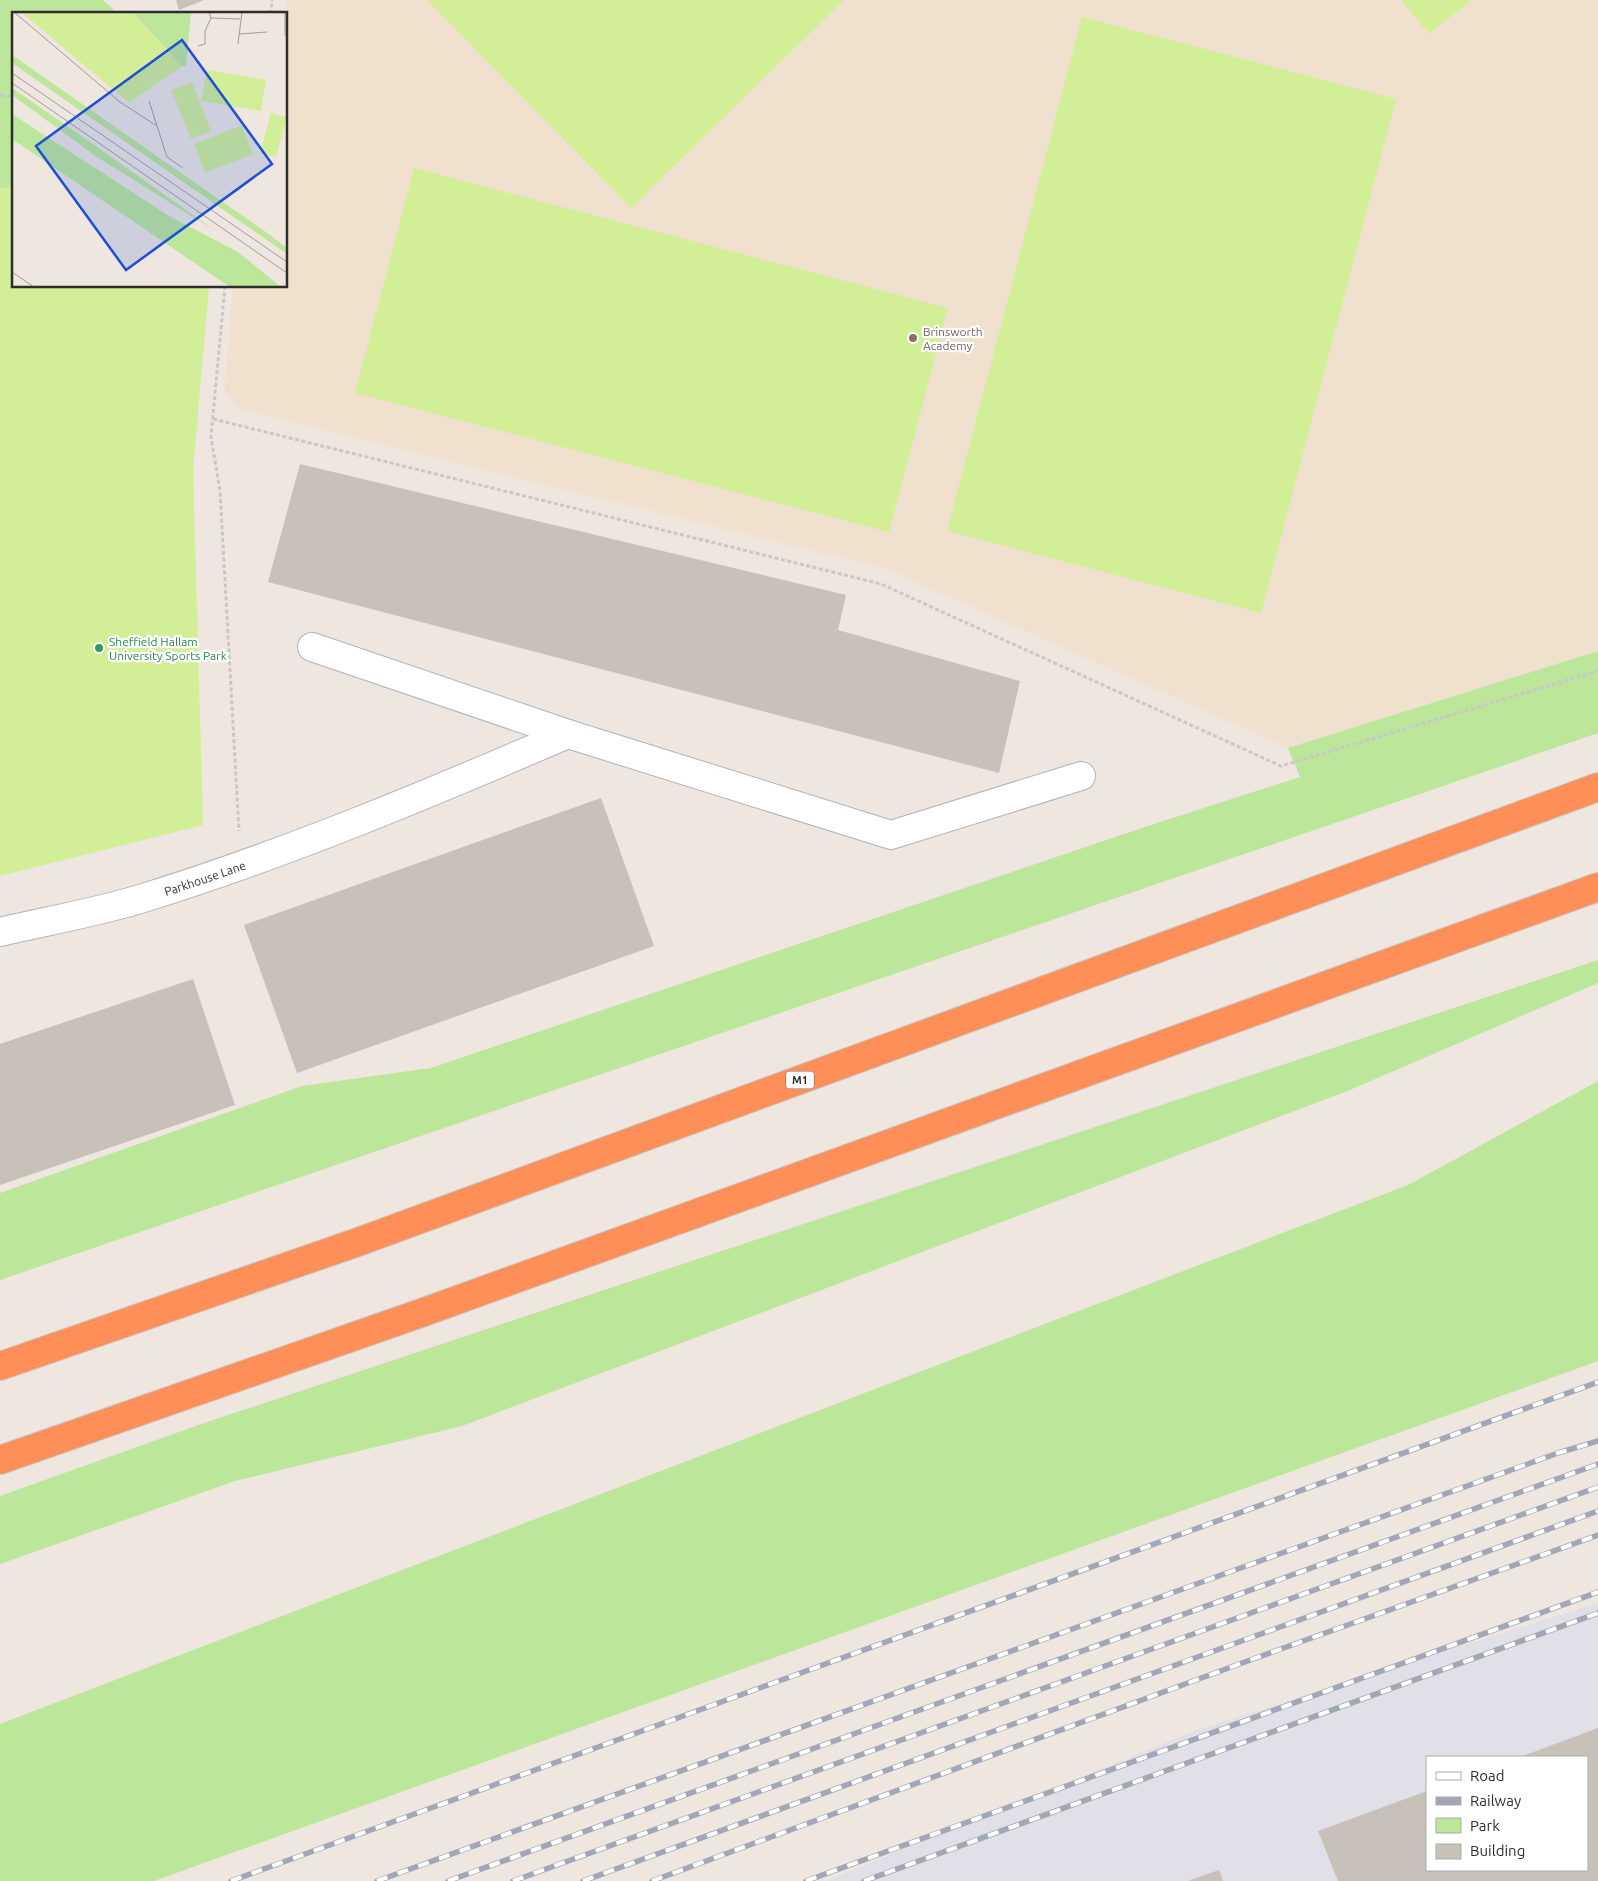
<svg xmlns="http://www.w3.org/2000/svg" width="1598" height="1881" font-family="Ubuntu,sans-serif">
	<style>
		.industrial { fill: #e1dfe7; fill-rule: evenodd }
		.education { fill: #f0e1ce }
		.green { fill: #bce69a }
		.pitch { fill: #d2ee96 }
		.building { fill: #c7c1ba }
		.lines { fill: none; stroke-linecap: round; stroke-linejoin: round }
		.minor-casing { stroke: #afb3bd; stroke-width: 30 }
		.highway-casing { stroke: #c8c8c8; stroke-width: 30 }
		.path { stroke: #c8c8c8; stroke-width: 3; stroke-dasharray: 4 2.5; stroke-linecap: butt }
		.minor { stroke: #fff; stroke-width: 28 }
		.highway { stroke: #ff8f59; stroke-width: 28 }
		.rail-casing { stroke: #a1a7b7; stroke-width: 5.5 }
		.rail { stroke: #fff; stroke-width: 4; stroke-dasharray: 11; stroke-linecap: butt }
		.education-dot { fill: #8d6e63; stroke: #fff; stroke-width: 2 }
		.leisure-dot { fill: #2e9e5b; stroke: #fff; stroke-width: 2 }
		.labels { text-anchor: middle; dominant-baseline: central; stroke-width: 4.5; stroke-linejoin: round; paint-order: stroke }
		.shield { fill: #fff; stroke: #6c6c6c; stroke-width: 1 }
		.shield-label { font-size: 11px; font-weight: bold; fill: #2d2d2d }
		.education-label { font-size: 12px; fill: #785e54; stroke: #fff; text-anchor: start }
		.leisure-label { font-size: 12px; fill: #27864d; stroke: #fff; text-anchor: start }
		.street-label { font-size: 12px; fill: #2d2d2d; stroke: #fff }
		.inset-road { fill: none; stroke: #a19c98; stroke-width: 1 }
		.view { fill: #1d4ed8; fill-opacity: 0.15; stroke: #1d4ed8; stroke-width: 2.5 }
		.inset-edge { fill: none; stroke: #2d2d2d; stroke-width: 2.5 }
	</style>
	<rect width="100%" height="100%" fill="#eee6df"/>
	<path class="industrial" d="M1598,1603V1881H826L1197,1730ZM1427,1757H1587V1870H1427Z"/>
	<polygon class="education" points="287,0 1598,0 1598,651 1288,748 889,570 238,408 224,391 233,286 286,286"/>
	<g class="green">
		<polygon points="0,0 103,0 118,14 14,14 14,186 0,189"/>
		<polygon points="1598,651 1598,733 0,1280 0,1193 302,1086 431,1068 1157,823 1300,777 1288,748"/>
		<polygon points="1598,960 1598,983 1345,1092 462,1426 235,1481 0,1564 0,1496 207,1422"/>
		<polygon points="1598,1081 1598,1361 154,1881 0,1881 0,1724 1408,1185"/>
	</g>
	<g class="pitch">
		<polygon points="427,0 844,0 631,208"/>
		<polygon points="1401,0 1471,0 1429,34"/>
		<polygon points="1082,17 1396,99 1261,613 947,531"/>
		<polygon points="414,168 948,308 889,532 355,393"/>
		<polygon points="14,186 14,286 209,286 193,470 203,825 0,876 0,189"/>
	</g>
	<g class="building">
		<polygon points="176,0 204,0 179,10"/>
		<polygon points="300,464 846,595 838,630 1020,681 999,773 268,582"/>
		<polygon points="601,798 654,946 297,1073 244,925"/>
		<polygon points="193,979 235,1105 0,1185 0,1044"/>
		<polygon points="1598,1728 1598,1881 1338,1881 1318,1831 1427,1791 1427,1870 1587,1870 1587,1757 1520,1757"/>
		<polygon points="1219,1870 1223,1881 1188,1881"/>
	</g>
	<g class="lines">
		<defs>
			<g id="minor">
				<polyline points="312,647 568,734 891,835 1081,776"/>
				<path id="s1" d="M0,932C46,921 94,913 140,899C286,854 428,794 568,734"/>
			</g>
			<g id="highway">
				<polyline points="0,1366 358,1242 1598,787"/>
				<polyline points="0,1460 424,1312 1598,887"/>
			</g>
		</defs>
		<use href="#minor" class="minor-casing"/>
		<use href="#highway" class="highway-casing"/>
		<g class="path">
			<polyline points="271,14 272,0"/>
			<polyline points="0,95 14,97"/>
			<polyline points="225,286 211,437 220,491 239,831"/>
			<polyline points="213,419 881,584 1281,766 1598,671"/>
		</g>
		<use href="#minor" class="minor"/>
		<use href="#highway" class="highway"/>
		<defs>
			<g id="rail">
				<polyline points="231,1881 1598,1382"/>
				<polyline points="377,1881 1558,1453 1598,1441"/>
				<polyline points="448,1881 1598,1464"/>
				<polyline points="513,1881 1598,1487"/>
				<polyline points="583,1881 1598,1511"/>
				<polyline points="652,1881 1242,1663 1598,1535"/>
				<polyline points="806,1881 1598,1592"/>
				<polyline points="864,1881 1598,1613"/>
			</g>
		</defs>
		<use href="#rail" class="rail-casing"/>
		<use href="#rail" class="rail"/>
	</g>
	<circle class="education-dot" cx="913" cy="338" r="5"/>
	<circle class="leisure-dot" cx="99" cy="648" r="5"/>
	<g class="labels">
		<rect class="shield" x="786" y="1071.5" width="28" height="17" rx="4"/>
		<g class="shield-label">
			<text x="800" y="1080">M1</text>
		</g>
		<g class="education-label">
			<text x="923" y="331">Brinsworth<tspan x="923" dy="14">Academy</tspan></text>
		</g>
		<g class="leisure-label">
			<text x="109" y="641">Sheffield Hallam<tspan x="109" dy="14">University Sports Park</tspan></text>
		</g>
		<g class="street-label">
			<text stroke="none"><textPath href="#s1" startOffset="212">Parkhouse Lane</textPath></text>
		</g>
	</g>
	<g transform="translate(12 12)">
		<rect width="275" height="275" fill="#eee6df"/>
		<path d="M120,0H179L174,54H170ZM0,43L258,223L275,236V242L0,51ZM0,76L71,125L205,220L85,145L0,83ZM0,102L157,204L226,240L269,275H218L0,127Z" fill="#bce69a"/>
		<path d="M9,0H120L170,54L117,91ZM195,58L254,68L249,99L189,89ZM180,70L199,119L179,127L159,78ZM259,101L275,105L264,145L248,141ZM230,113L241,142L193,161L182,132Z" fill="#d2ee96"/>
		<path class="inset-road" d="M2,0L108,90L145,114M273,0V24M199,6L228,7M227,22L255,20M226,32L230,0M186,34L193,32V19L199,6L197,0M0,61L275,250M0,71L275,261M137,89L155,145L171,156M0,260L22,275"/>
		<path class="view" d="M170,28L260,152L114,258L24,134Z"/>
		<rect width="275" height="275" class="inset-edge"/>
	</g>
	<rect x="1426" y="1756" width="162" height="115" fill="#ffffff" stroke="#ababab"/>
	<rect x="1436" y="1772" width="25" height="8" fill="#ffffff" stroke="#ababab"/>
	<text x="1470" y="1781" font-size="15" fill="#2d2d2d">Road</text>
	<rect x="1436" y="1797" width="25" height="8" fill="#a1a7b7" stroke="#ababab"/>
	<text x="1470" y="1806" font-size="15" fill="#2d2d2d">Railway</text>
	<rect x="1436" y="1818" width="25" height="15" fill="#bce69a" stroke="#ababab"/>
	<text x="1470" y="1831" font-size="15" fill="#2d2d2d">Park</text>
	<rect x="1436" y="1844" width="25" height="15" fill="#c7c1ba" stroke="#ababab"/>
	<text x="1470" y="1856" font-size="15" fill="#2d2d2d">Building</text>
</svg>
